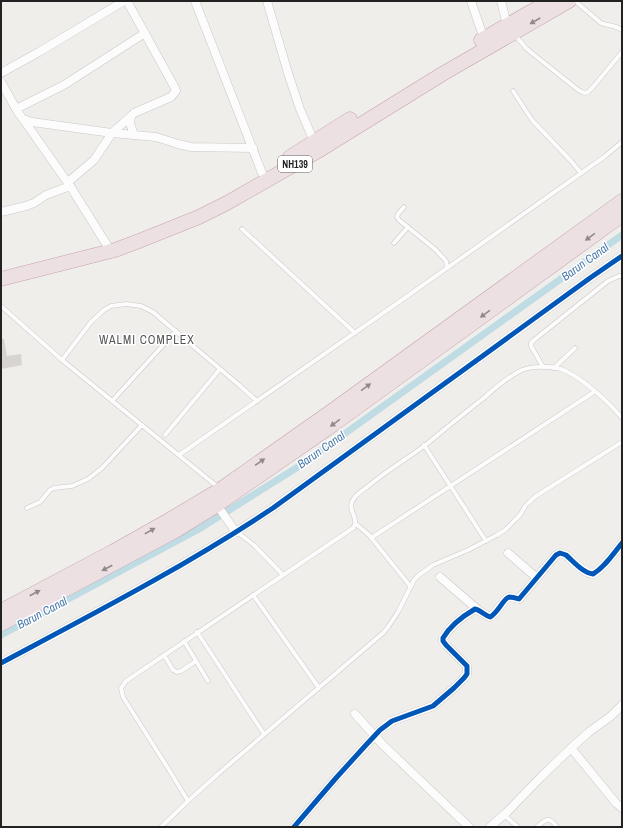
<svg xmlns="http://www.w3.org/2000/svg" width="623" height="828" font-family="'Archivo Narrow',sans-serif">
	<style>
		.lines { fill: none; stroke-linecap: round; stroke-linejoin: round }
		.canal { stroke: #bfdbe3; stroke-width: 7 }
		.building { fill: #d7d4d2 }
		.lane-casing { stroke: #c9c8c7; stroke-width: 5 }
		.street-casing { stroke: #c9c8c7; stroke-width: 9 }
		.highway-casing { stroke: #c5a2ac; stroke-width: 15 }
		.lane { stroke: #fdfcfc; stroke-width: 4 }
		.street { stroke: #fdfcfc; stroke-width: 8 }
		.highway { stroke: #ece0e2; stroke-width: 14 }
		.cycleway-casing { stroke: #fff; stroke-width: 8 }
		.cycleway { stroke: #0057b8; stroke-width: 5 }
		.oneway { fill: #918a8c }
		.labels { text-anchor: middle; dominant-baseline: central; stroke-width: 3; stroke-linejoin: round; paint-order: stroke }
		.shield { fill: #fff; stroke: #646464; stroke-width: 1 }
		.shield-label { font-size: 10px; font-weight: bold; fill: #222 }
		.water-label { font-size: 12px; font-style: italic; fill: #4a7aab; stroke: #fff }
		.neighbourhood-label { font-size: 12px; letter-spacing: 1px; fill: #555; stroke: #fff }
	</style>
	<rect width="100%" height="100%" fill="#f0eeeb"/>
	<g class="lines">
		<polyline class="canal" points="1,635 199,529 301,465 622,235"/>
	</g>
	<polygon class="building" points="1,339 4,339 7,356 21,354 22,365 1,369"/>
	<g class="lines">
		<defs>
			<g id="lane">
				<path d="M575,1L601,23C608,26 615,25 622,30"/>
				<polyline points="515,35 526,48 533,54 577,89 582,92 585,93 588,92 593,87 622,52"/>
				<polyline points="513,91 532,120 571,161 581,173"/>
				<polyline points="404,207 398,214 397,217 399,220 436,250 446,261 447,268"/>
				<polyline points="242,229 355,333"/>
				<polyline points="394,243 408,227"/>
				<polyline points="1,306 62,360 219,488"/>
				<polyline points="62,360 91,322 104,310 111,306 126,304 141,306 153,312 239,385 257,401"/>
				<polyline points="543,367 531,346 531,343 534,340 608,281 619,276 622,276"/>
				<polyline points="554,368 575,348"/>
				<polyline points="112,401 176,331"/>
				<polyline points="165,435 220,369"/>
				<polyline points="424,445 486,541"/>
				<polyline points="179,455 399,302 604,157 622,142"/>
				<polyline points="27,508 40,502 50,490 54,488 72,486 88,479 102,468 142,425"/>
				<polyline points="356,524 369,535 411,587"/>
				<polyline points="237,532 254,545 283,575"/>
				<polyline points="371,538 594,392"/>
				<polyline points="253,595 319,688"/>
				<polyline points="197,632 264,734"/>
				<polyline points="184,641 208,681"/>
				<polyline points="164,655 173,670 177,672 181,671 196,661"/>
				<path d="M188,801L171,773L123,697L121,688L126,681L353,528C361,518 344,509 355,497C359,492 366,488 371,484C389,469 410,457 428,443C447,427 466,412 485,397C495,388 509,376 522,370C532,366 550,366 561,369C580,376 609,402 622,418"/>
				<polyline points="504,815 518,827"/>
				<polyline points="161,827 188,801 218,774 383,633 388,627 398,612 414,580 419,575 433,565 468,550 497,535 505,530 520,515 526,505 536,496 622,442"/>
				<path d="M537,827C546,819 549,816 557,827"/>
			</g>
			<g id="street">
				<polyline points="127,1 175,88 176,91 171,97 134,113 131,116 130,123 134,135"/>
				<polyline points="195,1 262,173"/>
				<polyline points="267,1 288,73 300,109 315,144"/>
				<polyline points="471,1 484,39"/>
				<polyline points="501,1 507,25"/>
				<polyline points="1,73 39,52 124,1"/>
				<polyline points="1,82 19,114 23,119 32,122 112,133 156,137 178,144 191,147 253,148"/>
				<polyline points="16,109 64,85 145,33"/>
				<polyline points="23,119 70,186 107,245"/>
				<polyline points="68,182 94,160 112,133 131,116"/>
				<polyline points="1,212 26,206 34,203 46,195 70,186"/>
				<polyline points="217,505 233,528 237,532"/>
				<polyline points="508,553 537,578"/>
				<polyline points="440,577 477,609"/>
				<path d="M1,663C93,614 186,566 273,508L590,278L622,256"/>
				<polyline points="355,714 383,745 469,827"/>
				<polyline points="571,748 616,803 622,808"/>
				<path d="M294,827L336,778L366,745L380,730L392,721L433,706L454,688L464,678L467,674V666L446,645L443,641V638C450,626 463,616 475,609C480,610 484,615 490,617C498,613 503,599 509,597C512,597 516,598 519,599L556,555L560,553L566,555C574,562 583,573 593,574C605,567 613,554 622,543"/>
				<polyline points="490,827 507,812 541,777 571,748 589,732 611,716 622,705"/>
			</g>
			<g id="highway">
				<polyline points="481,40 550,1"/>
				<polyline points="290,157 350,119"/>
				<polyline points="1,279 115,250 139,241 199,217 227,203 318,151 444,73 569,1"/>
				<polyline points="1,611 112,552 169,520 221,489 336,408 622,201"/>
				<polyline points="1,624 175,531 217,505 334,424 622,215"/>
			</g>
		</defs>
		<use href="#lane" class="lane-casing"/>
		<use href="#street" class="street-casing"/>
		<use href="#highway" class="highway-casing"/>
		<use href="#lane" class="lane"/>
		<use href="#street" class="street"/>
		<use href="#highway" class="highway"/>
		<defs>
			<g id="cycleway">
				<path d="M1,663C93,614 186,566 273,508L590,278L622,256"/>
				<path d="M294,827L336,778L366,745L380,730L392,721L433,706L454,688L464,678L467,674V666L446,645L443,641V638C450,626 463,616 475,609C480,610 484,615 490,617C498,613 503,599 509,597C512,597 516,598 519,599L556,555L560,553L566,555C574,562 583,573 593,574C605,567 613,554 622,543"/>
			</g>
		</defs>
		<use href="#cycleway" class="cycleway-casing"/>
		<use href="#cycleway" class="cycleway"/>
	</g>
	<defs><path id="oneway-solid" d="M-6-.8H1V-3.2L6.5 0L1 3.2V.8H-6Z"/></defs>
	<g class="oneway">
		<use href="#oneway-solid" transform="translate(535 21) rotate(150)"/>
		<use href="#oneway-solid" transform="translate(590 237) rotate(144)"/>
		<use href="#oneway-solid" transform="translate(485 314) rotate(144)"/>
		<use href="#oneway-solid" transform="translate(366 387) rotate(-36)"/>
		<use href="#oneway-solid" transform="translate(335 423) rotate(144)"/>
		<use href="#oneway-solid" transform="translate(260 462) rotate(-35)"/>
		<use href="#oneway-solid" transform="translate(150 531) rotate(-29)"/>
		<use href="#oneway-solid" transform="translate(107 568) rotate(152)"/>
		<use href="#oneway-solid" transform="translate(35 593) rotate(-28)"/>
	</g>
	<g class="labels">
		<rect class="shield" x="278" y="156" width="34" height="16" rx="3"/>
		<g class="shield-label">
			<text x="295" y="164">NH139</text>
		</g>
		<g class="water-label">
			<text transform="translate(585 262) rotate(-36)">Barun Canal</text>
			<text transform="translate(321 450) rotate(-35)">Barun Canal</text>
			<text transform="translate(42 613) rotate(-28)">Barun Canal</text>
		</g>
		<g class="neighbourhood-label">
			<text x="147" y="340">WALMI COMPLEX</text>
		</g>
	</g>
	<rect width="623" height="828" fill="none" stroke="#222222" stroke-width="4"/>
</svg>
